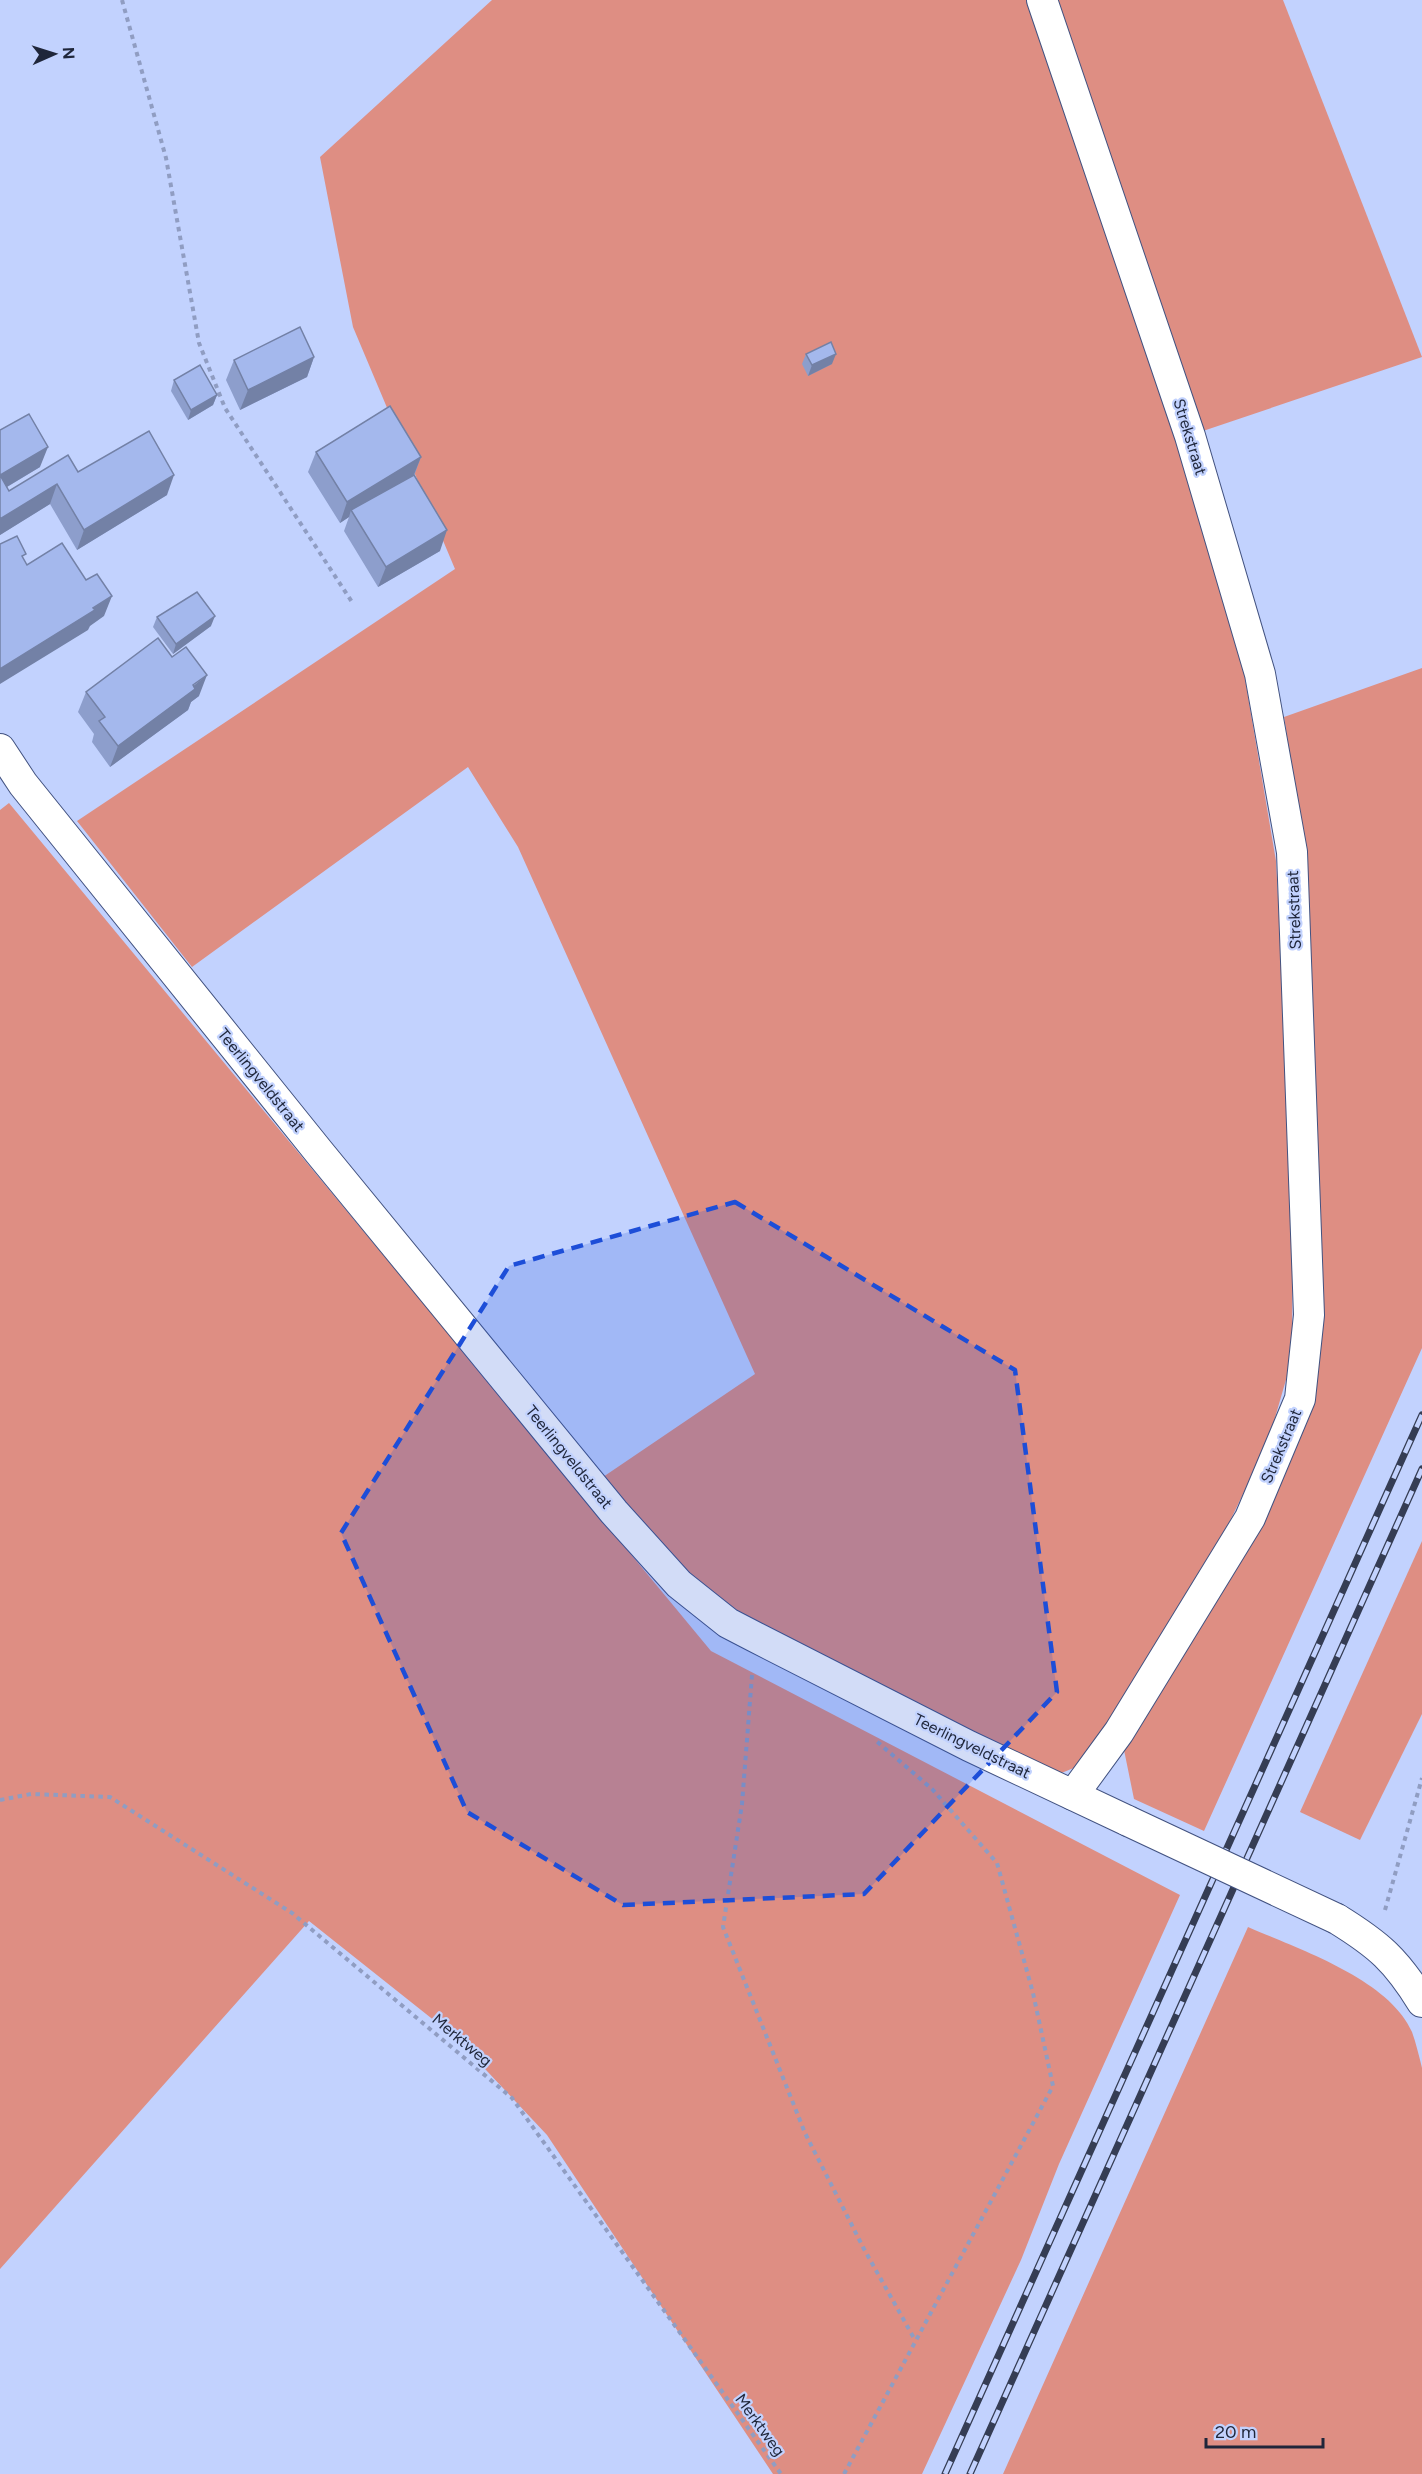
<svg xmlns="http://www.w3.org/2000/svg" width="1422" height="2474" font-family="Figtree,sans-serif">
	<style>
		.green { fill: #de8e83 }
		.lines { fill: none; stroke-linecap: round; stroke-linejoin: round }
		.street-casing { stroke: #425280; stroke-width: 32 }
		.path { stroke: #909dc2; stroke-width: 4; stroke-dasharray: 4.5 4.5; stroke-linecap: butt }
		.street { stroke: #fff; stroke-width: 30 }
		.rail-casing { stroke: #353d54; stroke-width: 7 }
		.rail { stroke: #c2d2fe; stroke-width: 4.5; stroke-dasharray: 14; stroke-linecap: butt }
		.street-bridge-casing { stroke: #425280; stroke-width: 32; stroke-linecap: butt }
		.street-bridge { stroke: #fff; stroke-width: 30 }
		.wall { fill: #8d9ecc }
		.shaded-wall { fill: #7381a6 }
		.building { fill: #a4b8ed; stroke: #7381a6; stroke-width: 1.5 }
		.marked { fill: #1d4ed8; fill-opacity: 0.2; stroke: #1d4ed8; stroke-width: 4.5; stroke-dasharray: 12 8; stroke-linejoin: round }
		.labels { text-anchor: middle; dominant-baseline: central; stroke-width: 4.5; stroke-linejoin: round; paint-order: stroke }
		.street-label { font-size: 16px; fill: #1f263a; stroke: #c2d2fe }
	</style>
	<rect width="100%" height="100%" fill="#c2d2fe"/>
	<g class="green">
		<polygon points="492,0 1033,0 1166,404 1242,661 1276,861 1293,1177 1292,1359 1268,1442 1230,1521 1081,1765 1059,1774 726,1611 663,1546 603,1477 755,1374 518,847 468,767 192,967 77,821 455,569 353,327 320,157"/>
		<polygon points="1058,0 1283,0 1422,357 1200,432"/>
		<polygon points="1422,668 1422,1348 1204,1831 1134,1799 1123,1745 1297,1437 1297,800 1284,717"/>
		<polygon points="9,803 711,1651 1180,1895 1059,2164 1021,2260 922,2474 773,2474 547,2135 455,2037 309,1921 0,2269 0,810"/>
		<polygon points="1422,1541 1422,1714 1360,1840 1300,1812"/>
		<path d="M1248,1927C1298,1949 1389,1979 1412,2032C1416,2043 1419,2056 1422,2068V2474H1003Z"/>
	</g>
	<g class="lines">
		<defs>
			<g id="street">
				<polyline points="1042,0 1190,436 1260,674 1292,852 1309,1315 1300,1399 1250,1518 1119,1732 1073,1795"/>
				<polyline points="0,749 23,784 319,1152 614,1512 679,1584 728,1623 755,1637 969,1746 1128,1821"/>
				<path d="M1337,1919C1379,1945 1396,1960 1422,2002"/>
			</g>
		</defs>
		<use href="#street" class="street-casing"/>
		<g class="path">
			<polyline points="122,0 166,158 199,343 225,408 352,602"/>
			<polyline points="752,1675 742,1804 723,1927 805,2133 864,2249 915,2340"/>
			<polyline points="0,1800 31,1794 110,1797 292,1913 512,2098 781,2474"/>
			<polyline points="1385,1910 1422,1778"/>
			<polyline points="844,2474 1053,2086 1033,1993 997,1863 932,1789 874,1739"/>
		</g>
		<use href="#street" class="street"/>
		<defs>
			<g id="rail">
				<polyline points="945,2474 1422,1415"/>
				<polyline points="970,2474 1422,1469"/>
			</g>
		</defs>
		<use href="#rail" class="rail-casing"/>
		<use href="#rail" class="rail"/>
		<defs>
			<polyline id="street-bridge" points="1128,1821 1337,1919"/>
		</defs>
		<use href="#street-bridge" class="street-bridge-casing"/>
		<use href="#street-bridge" class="street-bridge"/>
	</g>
	<g class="wall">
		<polygon points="806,354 832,364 808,376 802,364"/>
		<polygon points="314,357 307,377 240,410 226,380 234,360"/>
		<polygon points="174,380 217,395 213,405 188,420 171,391"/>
		<polygon points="0,430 40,467 7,487 9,491 78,472 167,495 77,550 50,504 0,535"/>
		<polygon points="316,452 421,457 414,476 440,551 378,587 344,531 349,517 340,523 308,472"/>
		<polygon points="157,617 211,626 173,654 153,627"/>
		<polygon points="86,692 199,696 191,702 188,710 110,767 92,742 94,734 78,712"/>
	</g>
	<g class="shaded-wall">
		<polygon points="836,354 832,364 808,376 812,365"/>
		<polygon points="314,357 307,377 240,410 248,390"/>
		<polygon points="217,395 213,405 188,420 191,410"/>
		<polygon points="48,447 40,467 0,491 0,475"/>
		<polygon points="421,457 413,477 351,510 349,517 340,523 347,502"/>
		<polygon points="174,475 167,495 77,550 84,530"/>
		<polygon points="57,484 50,504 0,535 0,519"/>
		<polygon points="447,530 440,551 378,587 386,567"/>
		<polygon points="112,596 104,616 90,626 88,630 0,684 0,669"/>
		<polygon points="215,616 211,626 173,654 176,644"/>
		<polygon points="207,675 199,696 191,702 188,710 110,767 118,746"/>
	</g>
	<g class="building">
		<polygon points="300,327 314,357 248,390 234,360"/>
		<polygon points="831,342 836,354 812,365 806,354"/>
		<polygon points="200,365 217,395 191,410 174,380"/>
		<polygon points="390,406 421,457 347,502 316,452"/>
		<polygon points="29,414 48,447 0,475 9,491 68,455 78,472 149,431 174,475 84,530 57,484 0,519 0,430"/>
		<polygon points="414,475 447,530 386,567 351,510"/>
		<polygon points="17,536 26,554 22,556 27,565 62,543 86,580 97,574 112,596 93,608 95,610 0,669 0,544"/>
		<polygon points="197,592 215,616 176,644 157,617"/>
		<polygon points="158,638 172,657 186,647 207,675 193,685 195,689 118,746 99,721 105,717 86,692"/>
	</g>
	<path class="marked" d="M735,1202L1015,1370L1057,1692L864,1894L623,1905L467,1812L341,1533L509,1266Z"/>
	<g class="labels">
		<g class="street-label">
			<text transform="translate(1190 437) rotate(73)">Strekstraat</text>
			<text transform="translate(1294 910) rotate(-92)">Strekstraat</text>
			<text transform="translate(261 1080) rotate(51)">Teerlingveldstraat</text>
			<text transform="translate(1281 1446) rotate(-67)">Strekstraat</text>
			<text transform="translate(569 1457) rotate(51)">Teerlingveldstraat</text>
			<text transform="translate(972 1746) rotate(26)">Teerlingveldstraat</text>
			<text transform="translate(462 2040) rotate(40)">Merktweg</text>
			<text transform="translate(760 2425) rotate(54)">Merktweg</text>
		</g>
	</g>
	<g transform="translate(54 54) rotate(87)" stroke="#c2d2fe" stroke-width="4.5" paint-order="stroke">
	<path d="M0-4.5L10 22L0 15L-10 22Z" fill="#1f263a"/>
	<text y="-9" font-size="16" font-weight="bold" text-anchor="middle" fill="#1f263a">N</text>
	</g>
	<path d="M1206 2438v9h117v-9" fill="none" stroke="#1f263a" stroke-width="3"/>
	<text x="1215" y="2438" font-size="18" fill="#1f263a" stroke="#c2d2fe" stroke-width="4.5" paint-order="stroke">20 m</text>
</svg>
